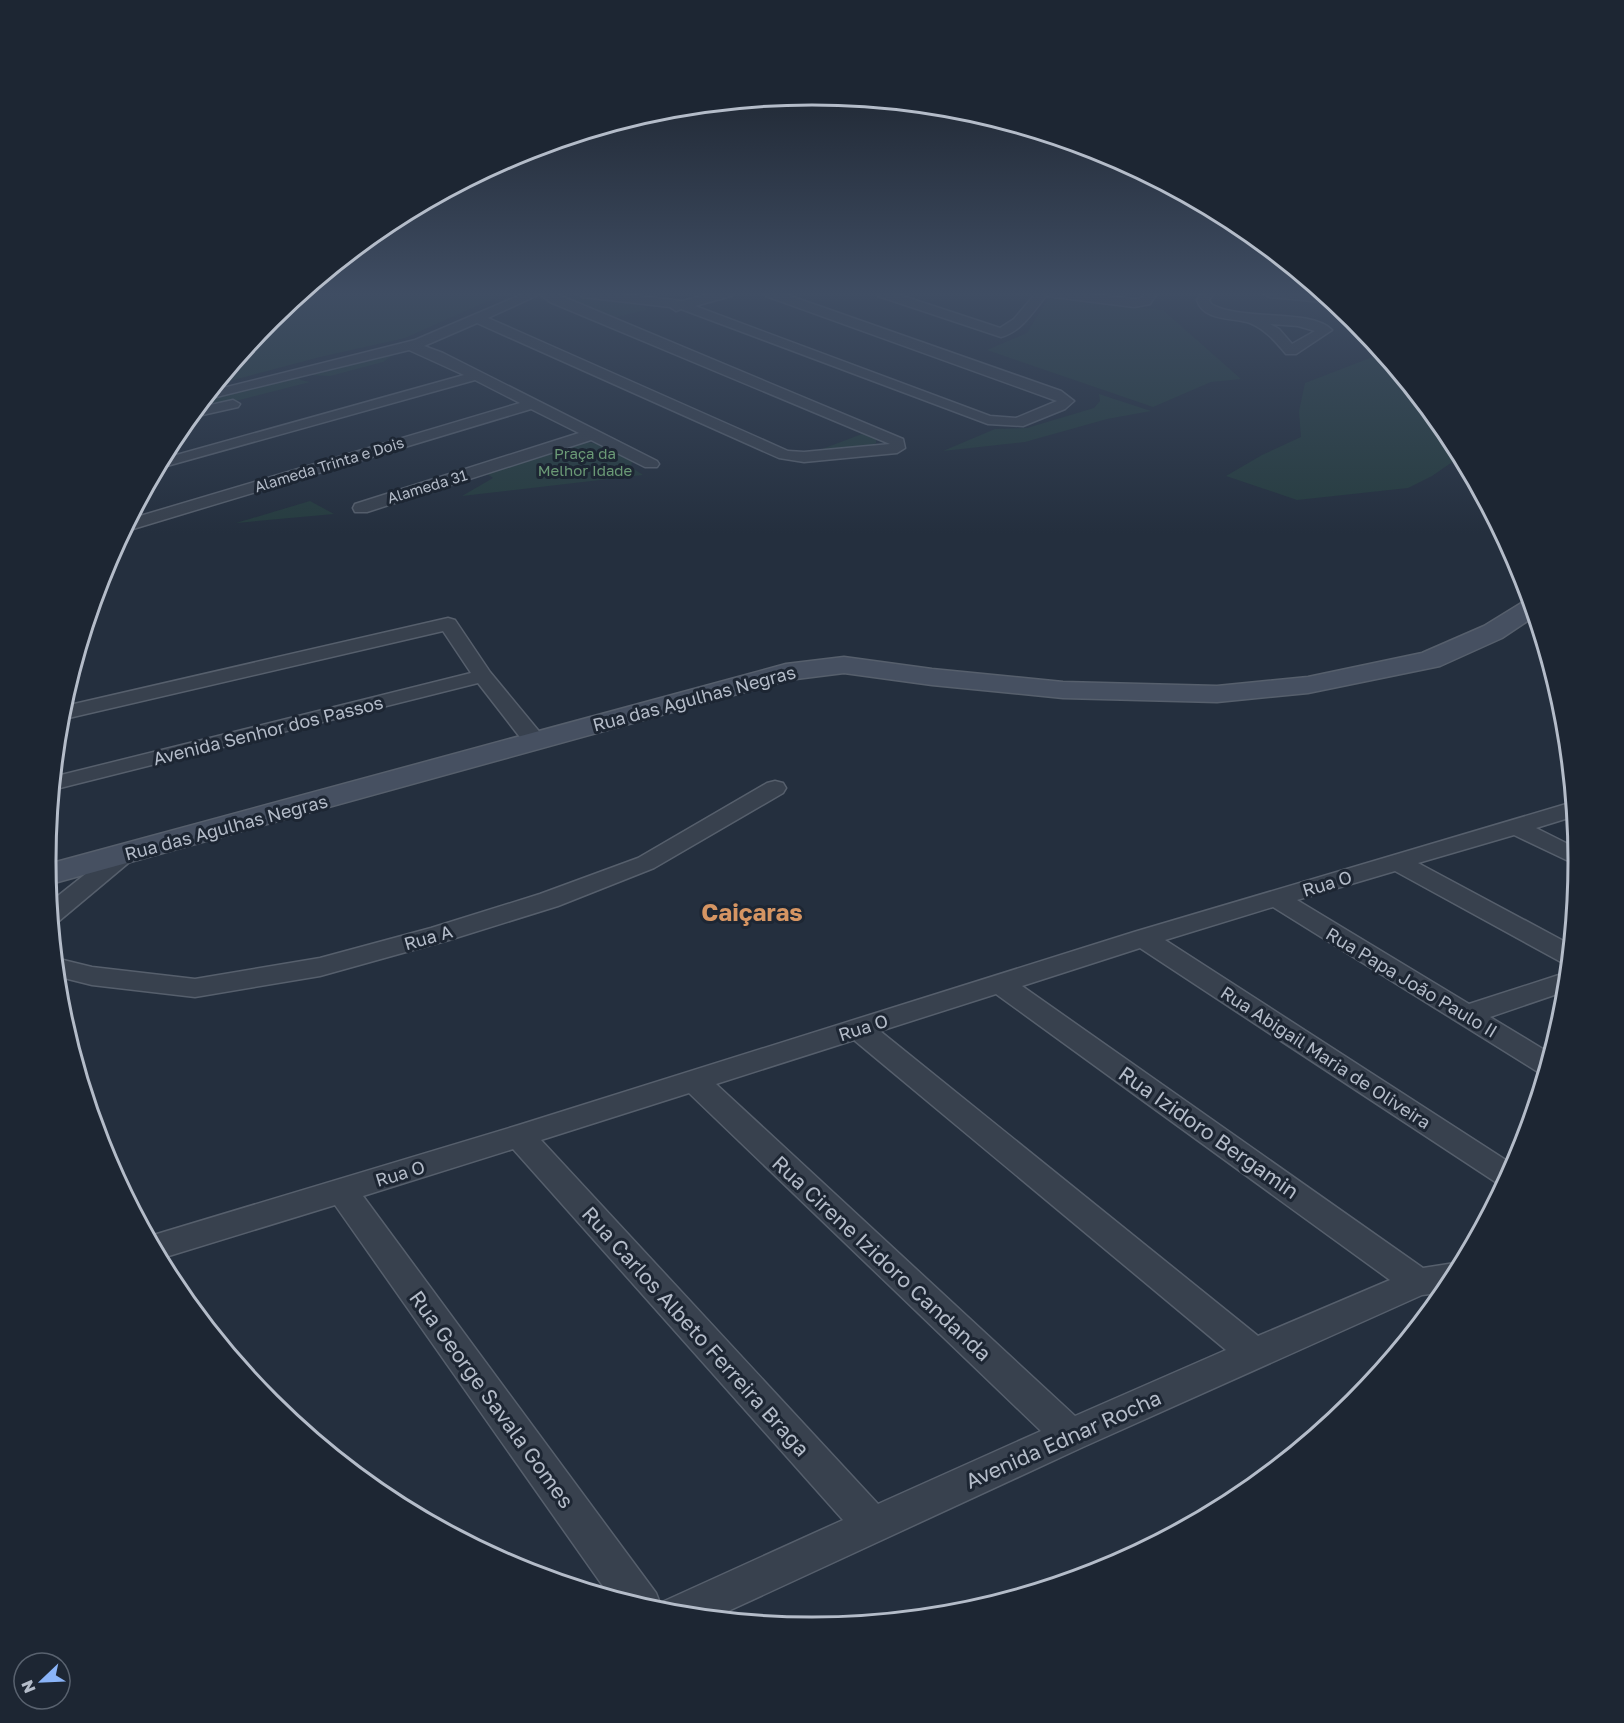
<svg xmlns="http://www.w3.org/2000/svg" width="1624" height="1723" font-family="'Golos Text',sans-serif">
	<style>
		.green { fill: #263c3f }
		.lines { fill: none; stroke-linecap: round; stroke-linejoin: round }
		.street-casing { stroke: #565f6c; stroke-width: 3 }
		.secondary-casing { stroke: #565f6c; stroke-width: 3 }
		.street { fill: #38414e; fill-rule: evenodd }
		.secondary { fill: #465061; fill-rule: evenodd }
		.labels { text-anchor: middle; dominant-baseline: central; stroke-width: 6; stroke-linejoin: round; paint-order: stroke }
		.far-park-label { font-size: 15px; fill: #6b9a76; stroke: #1d2633 }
		.far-street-label { font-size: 15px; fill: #b4bcc9; stroke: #1d2633 }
		.street-label { font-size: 18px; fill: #b4bcc9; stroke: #1d2633 }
		.near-street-label { font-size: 21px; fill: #b4bcc9; stroke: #1d2633 }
		.district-label { font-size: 24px; font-weight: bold; fill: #d59563; stroke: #1d2633 }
		.rim { fill: none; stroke: #b4bcc9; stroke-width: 3 }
	</style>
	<rect width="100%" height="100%" fill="#242f3e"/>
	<g class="green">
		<polygon points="302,293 506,293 405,338 320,357 215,385 270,319"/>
		<polygon points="569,294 637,304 647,308 646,310 613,318 562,296"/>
		<polygon points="1049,297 1163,310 1241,379 1211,382 1153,407 987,350 1027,333"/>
		<polygon points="403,348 383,362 330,376 311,375 312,372"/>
		<polygon points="1383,353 1450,436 1461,456 1432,476 1408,488 1297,500 1226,476 1262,455 1301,437 1299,411 1305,383"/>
		<polygon points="296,375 301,380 310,382 193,412 204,399"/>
		<polygon points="1099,394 1151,411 1107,419 1025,442 943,451 995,429 1027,428 1094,408 1100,401"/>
		<polygon points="862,434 876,438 876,443 871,446 817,451"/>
		<path d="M582,442C597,442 624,449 632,462L631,467L643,475L462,496L493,478L486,473Z"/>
		<polygon points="310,501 334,514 236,523"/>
	</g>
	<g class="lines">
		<defs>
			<g id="street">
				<path d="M525,293H554L903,439L905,448L897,453L804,462L779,458L477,323L424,346L443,353L657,461L659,464L657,467H645L591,440L367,512H355L353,508L355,504L579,433L531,409L133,529H124L130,519L520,403L475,380L156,469L162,459L464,375L409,350L204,400L211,391L415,340ZM540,294L550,302L890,444L804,452L788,451L488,318Z"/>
				<polygon points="577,293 613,293 682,301 713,293 733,293 731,296 695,306 990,416 1016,418 1057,401 766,296 764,293 782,293 1061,391 1074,401 1065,409 1023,426 988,424 681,309 676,311 670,307 583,297"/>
				<path d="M876,293H894L1000,328L1014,319L1036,293H1081L1134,299L1142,298L1145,293H1157L1150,304L1134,307L1046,296C1033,312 1022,331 1001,337L878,296Z"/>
				<path d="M1202,293H1214L1209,300L1211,304C1242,322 1311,308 1332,330L1296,354H1286C1276,342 1265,329 1250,323C1233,317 1204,322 1197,300ZM1270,324L1298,326L1315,331L1292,344L1279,329Z"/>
				<polygon points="1263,293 1326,296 1334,303 1269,297"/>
				<polygon points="233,400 240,404 238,407 189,418 197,408"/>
				<polygon points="448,618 455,620 490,672 542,735 545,740 542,745 534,746 526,745 478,683 52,790 53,777 471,673 443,631 60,720 61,707"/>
				<polygon points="775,781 783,783 786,788 783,793 654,868 558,906 449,940 320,976 195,997 92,985 56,976 55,958 92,967 195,979 320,958 431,928 540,894 638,858 767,783"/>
				<path d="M1573,802L1575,816L1536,828L1578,849L1579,866L1514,835L1418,863L1571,945L1569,964L1561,962L1395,871L1297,900L1469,1004L1568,972L1566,991L1490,1017L1551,1054L1545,1074L1538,1072L1273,907L1165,940L1515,1166L1503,1187L1140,948L1022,986L1423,1268L1455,1263L1461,1266L1446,1292L1422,1295L1083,1447L711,1619L662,1614L612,1599L335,1205L159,1259L147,1237L519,1125L1134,932ZM996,994L1390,1280L1258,1336L880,1031ZM854,1040L1226,1350L1075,1416L716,1084ZM689,1093L1041,1431L878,1504L541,1140ZM513,1149L843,1520L660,1603L656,1593L363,1196Z"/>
				<polygon points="125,847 133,849 137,854 133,859 59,921 51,923 49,903 117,849"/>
			</g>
			<polygon id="secondary" points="1530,600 1535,616 1502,638 1440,666 1308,693 1217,702 1063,698 932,685 844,673 788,680 47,885 45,865 786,664 844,657 932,669 1063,682 1217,686 1308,677 1422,653 1484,626 1523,602"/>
		</defs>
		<use href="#street" class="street-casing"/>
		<use href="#secondary" class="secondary-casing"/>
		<use href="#street" class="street"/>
		<use href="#secondary" class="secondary"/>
	</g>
	<linearGradient id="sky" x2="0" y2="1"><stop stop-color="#141a22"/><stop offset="0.55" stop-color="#3f4d63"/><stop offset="1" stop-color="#3f4d63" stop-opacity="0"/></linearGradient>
	<rect width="1624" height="534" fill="url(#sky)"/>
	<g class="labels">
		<g class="far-park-label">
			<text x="585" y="453">Praça da<tspan x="585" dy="17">Melhor Idade</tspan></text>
		</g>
		<g class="far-street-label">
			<text transform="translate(329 464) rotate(-17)">Alameda Trinta e Dois</text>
			<text transform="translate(427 486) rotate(-17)">Alameda 31</text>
		</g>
		<g class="street-label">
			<text transform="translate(694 698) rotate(-15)">Rua das Agulhas Negras</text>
			<text transform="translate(268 730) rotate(-14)">Avenida Senhor dos Passos</text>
			<text transform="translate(226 827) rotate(-15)">Rua das Agulhas Negras</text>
			<text transform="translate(1327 883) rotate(-17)">Rua O</text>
			<text transform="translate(428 937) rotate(-16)">Rua A</text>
			<text transform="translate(1412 982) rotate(31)">Rua Papa João Paulo II</text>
			<text transform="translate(863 1027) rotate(-18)">Rua O</text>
			<text transform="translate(1326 1057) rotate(33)">Rua Abigail Maria de Oliveira</text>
			<text transform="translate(400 1173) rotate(-17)">Rua O</text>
		</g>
		<g class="near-street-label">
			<text transform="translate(1209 1132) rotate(35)">Rua Izidoro Bergamin</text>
			<text transform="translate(882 1258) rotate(43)">Rua Cirene Izidoro Candanda</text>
			<text transform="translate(696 1331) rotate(48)">Rua Carlos Albeto Ferreira Braga</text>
			<text transform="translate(492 1399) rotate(54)">Rua George Savala Gomes</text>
			<text transform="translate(1063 1439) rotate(-24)">Avenida Ednar Rocha</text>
		</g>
		<g class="district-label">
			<text x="752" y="911">Caiçaras</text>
		</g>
	</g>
	<path d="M0 0H1624V1723H0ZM56 861a756 756 0 1 1 1512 0a756 756 0 1 1-1512 0Z" fill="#1d2633" fill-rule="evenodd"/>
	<path class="rim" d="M56 861a756 756 0 1 1 1512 0a756 756 0 1 1-1512 0Z"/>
	<g transform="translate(42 1681) rotate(247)"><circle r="28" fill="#1d2633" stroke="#59626f" stroke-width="1.5"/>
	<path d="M0-4.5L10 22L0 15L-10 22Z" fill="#8ab4f8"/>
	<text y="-9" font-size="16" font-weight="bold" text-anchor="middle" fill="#b4bcc9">N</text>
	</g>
</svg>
